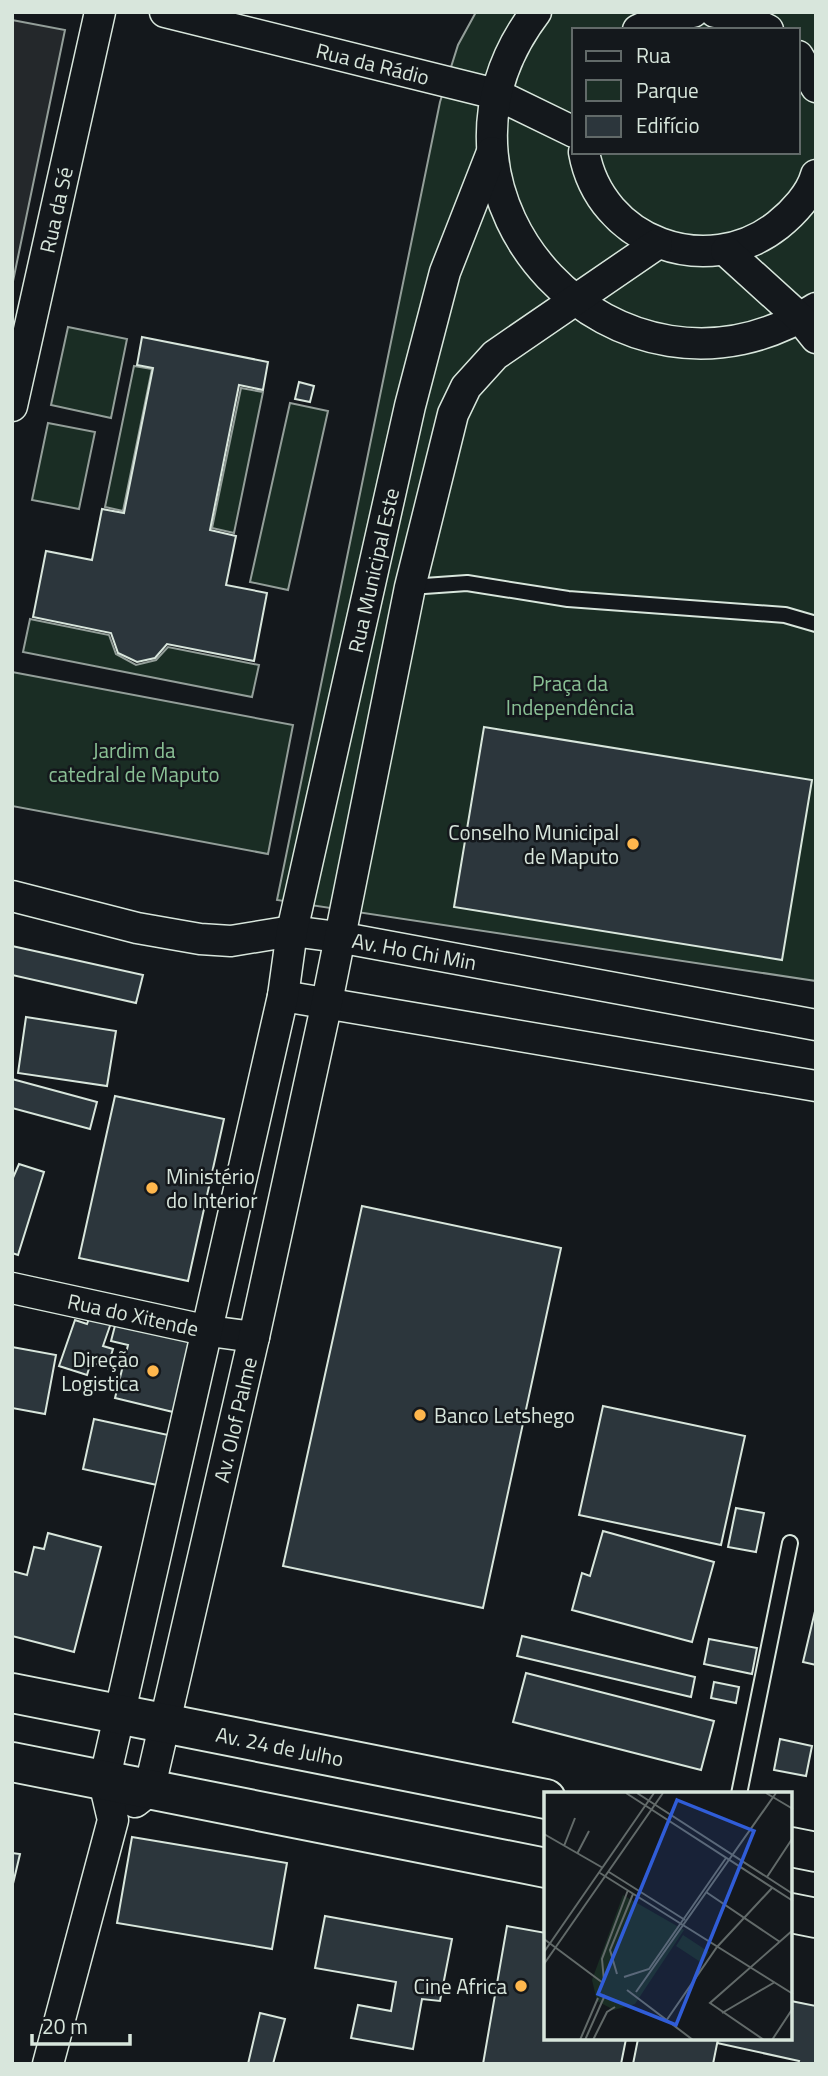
<svg xmlns="http://www.w3.org/2000/svg" width="828" height="2076" font-family="'Titillium Web',sans-serif">
	<style>
		.green { fill: #1a2d24; stroke: #939e99; stroke-width: 2; fill-rule: evenodd }
		.parking { fill: #24282b; stroke: #939e99; stroke-width: 2 }
		.building { fill: #2c363c; stroke: #d8e6dc; stroke-width: 2 }
		.lines { fill: none; stroke-linecap: round; stroke-linejoin: round }
		.service-casing { stroke: #d8e6dc; stroke-width: 18 }
		.minor-casing { stroke: #d8e6dc; stroke-width: 33 }
		.primary-casing { stroke: #d8e6dc; stroke-width: 42 }
		.service { stroke: #14181c; stroke-width: 14 }
		.minor { stroke: #14181c; stroke-width: 30 }
		.primary { stroke: #14181c; stroke-width: 38 }
		.poi-dot { fill: #ffb74d; stroke: #14181c; stroke-width: 2.5 }
		.labels { text-anchor: middle; dominant-baseline: central; stroke-width: 5; stroke-linejoin: round; paint-order: stroke }
		.street-label { font-size: 21px; fill: #d8e6dc; stroke: #14181c }
		.park-label { font-size: 21px; fill: #8ac095; stroke: #14181c }
		.poi-label { font-size: 21px; fill: #d8e6dc; stroke: #14181c; text-anchor: end }
		.inset-road { fill: none; stroke: #626a69; stroke-width: 2 }
		.view { fill: #305dd8; fill-opacity: 0.15; stroke: #305dd8; stroke-width: 3.5 }
		.inset-edge { fill: none; stroke: #d8e6dc; stroke-width: 3.5 }
	</style>
	<rect width="100%" height="100%" fill="#14181c"/>
	<g class="green">
		<path d="M476,12H816V981L277,900L440,102L458,45ZM574,30H798V152H574Z"/>
		<polygon points="68,327 127,339 111,418 51,405"/>
		<polygon points="134,366 152,369 123,511 105,507"/>
		<polygon points="241,388 263,392 234,533 212,528"/>
		<polygon points="290,403 328,411 288,590 250,582"/>
		<polygon points="48,423 95,432 79,509 32,500"/>
		<polygon points="30,619 109,635 116,654 136,665 156,660 168,647 259,665 252,697 23,652"/>
		<polygon points="12,672 293,725 268,854 12,806"/>
	</g>
	<polygon class="parking" points="12,20 65,30 12,286"/>
	<g class="building">
		<polygon points="142,337 268,362 263,390 239,385 210,530 236,536 226,585 267,593 254,661 167,644 155,658 137,662 118,653 111,633 33,617 46,551 92,560 102,509 124,513 153,368 137,365"/>
		<polygon points="299,382 314,386 310,402 295,399"/>
		<polygon points="484,727 812,780 782,960 454,907"/>
		<polygon points="12,946 143,975 136,1003 12,975"/>
		<polygon points="26,1017 116,1031 107,1086 18,1073"/>
		<polygon points="12,1079 97,1102 90,1129 12,1108"/>
		<polygon points="115,1096 224,1119 188,1281 79,1258"/>
		<polygon points="19,1164 44,1172 18,1255 12,1253 12,1180"/>
		<polygon points="362,1206 561,1248 483,1608 283,1566"/>
		<polygon points="90,1316 111,1323 103,1346 113,1349 107,1368 91,1362 87,1375 59,1366 75,1320 87,1324"/>
		<polygon points="117,1318 193,1337 173,1412 115,1398 128,1345 111,1341"/>
		<polygon points="12,1347 56,1355 45,1414 12,1408"/>
		<polygon points="603,1406 745,1436 721,1545 579,1515"/>
		<polygon points="94,1419 168,1435 157,1485 83,1469"/>
		<polygon points="736,1508 764,1513 756,1552 728,1547"/>
		<polygon points="603,1531 714,1562 692,1642 572,1610 582,1573 590,1576"/>
		<polygon points="48,1533 101,1547 74,1652 12,1636 12,1571 27,1575 34,1547 44,1549"/>
		<polygon points="816,1607 816,1665 803,1662"/>
		<polygon points="522,1636 695,1677 691,1697 517,1656"/>
		<polygon points="709,1639 757,1648 752,1674 704,1664"/>
		<polygon points="526,1673 714,1721 701,1770 513,1722"/>
		<polygon points="714,1682 739,1687 736,1703 711,1698"/>
		<polygon points="780,1739 812,1746 806,1776 774,1770"/>
		<polygon points="132,1837 287,1863 272,1949 117,1923"/>
		<polygon points="12,1853 20,1854 12,1888"/>
		<polygon points="325,1916 452,1939 440,2001 422,1999 413,2049 351,2038 358,2005 391,2011 396,1982 315,1968"/>
		<polygon points="507,1926 546,1933 546,2039 626,2039 621,2064 483,2064"/>
		<polygon points="791,2001 816,2006 816,2064 798,2064 799,2061 717,2043 718,2039 791,2039"/>
		<polygon points="260,2013 285,2019 273,2064 248,2064"/>
		<polygon points="638,2039 718,2039 713,2064 633,2064"/>
	</g>
	<g class="lines">
		<defs>
			<g id="service">
				<polyline points="410,587 467,583 568,599 785,615 816,624"/>
				<polyline points="739,1794 790,1543"/>
			</g>
			<g id="minor">
				<path id="s1" d="M165,12L496,94L574,132"/>
				<path d="M536,12C395,197 620,434 816,308"/>
				<polyline points="715,12 740,16 768,30"/>
				<polyline points="638,30 668,16 693,12"/>
				<polyline points="798,56 816,87"/>
				<path d="M584,152C600,242 707,281 778,225C793,213 811,194 816,175"/>
				<polyline points="726,251 800,318 816,338"/>
				<path id="s2" d="M12,406L100,12"/>
				<path id="s3" d="M12,896L137,928L200,939L231,941L292,931L338,937L816,1025"/>
				<polyline points="283,996 816,1086"/>
				<path id="s4" d="M12,1288L209,1331L254,1337"/>
				<path id="s5" d="M135,1802L149,1791L254,1337L327,1002L410,587L453,414L466,387L495,355L657,244"/>
				<path id="s6" d="M48,2064L113,1820L104,1782L283,996L292,931L410,406L445,272L492,152"/>
			</g>
			<g id="primary">
				<path id="s7" d="M12,1693L546,1799"/>
				<polyline points="12,1762 546,1868"/>
				<polyline points="791,1847 816,1852"/>
				<polyline points="791,1913 816,1918"/>
			</g>
		</defs>
		<use href="#service" class="service-casing"/>
		<use href="#minor" class="minor-casing"/>
		<use href="#primary" class="primary-casing"/>
		<use href="#service" class="service"/>
		<use href="#minor" class="minor"/>
		<use href="#primary" class="primary"/>
	</g>
	<g class="poi-dot">
		<circle cx="633" cy="844" r="7"/>
		<circle cx="152" cy="1188" r="7"/>
		<circle cx="153" cy="1371" r="7"/>
		<circle cx="420" cy="1415" r="7"/>
		<circle cx="521" cy="1986" r="7"/>
	</g>
	<g class="labels">
		<g class="street-label">
			<text stroke="none"><textPath href="#s1" startOffset="214">Rua da Rádio</textPath></text>
			<text stroke="none"><textPath href="#s2" startOffset="201">Rua da Sé</textPath></text>
			<text stroke="none"><textPath href="#s6" startOffset="1533">Rua Municipal Este</textPath></text>
			<text stroke="none"><textPath href="#s3" startOffset="410">Av. Ho Chi Min</textPath></text>
			<text stroke="none"><textPath href="#s4" startOffset="124">Rua do Xitende</textPath></text>
			<text stroke="none"><textPath href="#s5" startOffset="399">Av. Olof Palme</textPath></text>
			<text stroke="none"><textPath href="#s7" startOffset="273">Av. 24 de Julho</textPath></text>
		</g>
		<g class="park-label">
			<text x="570" y="683">Praça da<tspan x="570" dy="24">Independência</tspan></text>
			<text x="134" y="750">Jardim da<tspan x="134" dy="24">catedral de Maputo</tspan></text>
		</g>
		<g class="poi-label">
			<text x="619" y="832">Conselho Municipal<tspan x="619" dy="24">de Maputo</tspan></text>
			<text x="166" y="1176" text-anchor="start">Ministério<tspan x="166" dy="24">do Interior</tspan></text>
			<text x="139" y="1359">Direção<tspan x="139" dy="24">Logistica</tspan></text>
			<text x="434" y="1415" text-anchor="start">Banco Letshego</text>
			<text x="507" y="1986">Cine Africa</text>
		</g>
	</g>
	<g transform="translate(544 1792)">
		<rect width="248" height="248" fill="#14181c"/>
		<path d="M79,103L140,138L91,212L70,218L53,209L48,188ZM139,143L165,160L158,171L132,154Z" fill="#1a2d24"/>
		<path class="inset-road" d="M82,1L249,109M93,1L249,102M222,1L249,17M0,42L59,76M20,54L31,26M33,62L45,39M65,80L141,128M56,81L249,202M223,85L248,47M162,100L236,150M0,147L59,191M0,160L110,1M0,172L119,1M73,182L66,158L89,102M80,185L105,177L182,66M60,189L58,167L84,98M83,198L149,248M92,200L232,1M178,221L231,190M122,229L173,155L228,96M36,248L54,206M41,248L61,203M49,248L63,220L71,215M220,248L166,211L249,138M228,248L249,216"/>
		<path class="view" d="M133,8L210,39L132,233L54,202Z"/>
		<rect width="248" height="248" class="inset-edge"/>
	</g>
	<rect width="828" height="2076" fill="none" stroke="#d8e6dc" stroke-width="28"/>
	<rect x="572" y="28" width="228" height="126" fill="#14181c" stroke="#626a69" stroke-width="2"/>
	<rect x="586" y="51" width="35" height="10" fill="#14181c" stroke="#626a69" stroke-width="2"/>
	<text x="636" y="63" font-size="21" fill="#d8e6dc">Rua</text>
	<rect x="586" y="80" width="35" height="21" fill="#1a2d24" stroke="#626a69" stroke-width="2"/>
	<text x="636" y="98" font-size="21" fill="#d8e6dc">Parque</text>
	<rect x="586" y="116" width="35" height="21" fill="#2c363c" stroke="#626a69" stroke-width="2"/>
	<text x="636" y="133" font-size="21" fill="#d8e6dc">Edifício</text>
	<path d="M32 2034v10h98v-10" fill="none" stroke="#d8e6dc" stroke-width="3.5"/>
	<text x="42" y="2034" font-size="21" fill="#d8e6dc" stroke="#14181c" stroke-width="5" paint-order="stroke">20 m</text>
</svg>
